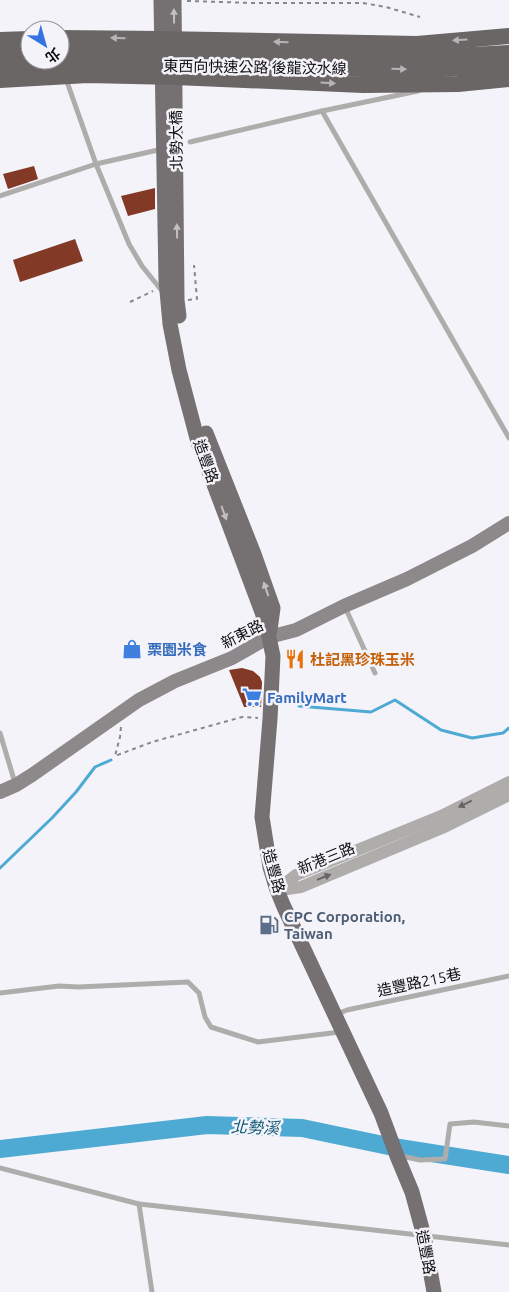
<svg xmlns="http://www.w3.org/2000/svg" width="509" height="1292" font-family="Ubuntu,'Noto Sans TC',sans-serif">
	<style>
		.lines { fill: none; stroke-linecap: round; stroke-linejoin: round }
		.stream { stroke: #4eaad3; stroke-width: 3 }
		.river { stroke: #4eaad3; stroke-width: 18 }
		.building { fill: #823926 }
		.path { stroke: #88878b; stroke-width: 2; stroke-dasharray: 4 4; stroke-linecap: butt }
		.service { stroke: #afacac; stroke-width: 5 }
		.tertiary { stroke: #afacac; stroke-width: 12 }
		.secondary { stroke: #8d898a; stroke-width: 14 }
		.primary { stroke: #757071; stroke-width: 15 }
		.trunk { stroke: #6b6666; stroke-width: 16 }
		.oneway { fill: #c1bfc3 }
		.oneway2 { fill: #b6b4b7 }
		.oneway3 { fill: #666465 }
		.labels { text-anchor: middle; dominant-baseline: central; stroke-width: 5; stroke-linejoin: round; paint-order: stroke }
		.street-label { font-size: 15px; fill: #0d0d0e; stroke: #f4f3f9 }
		.shop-label { font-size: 15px; font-weight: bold; fill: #366cbe; stroke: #f4f3f9; text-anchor: start }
		.food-label { font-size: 15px; font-weight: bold; fill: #c56008; stroke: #f4f3f9; text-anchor: start }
		.service-label { font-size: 15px; font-weight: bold; fill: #4e5e75; stroke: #f4f3f9; text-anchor: start }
		.water-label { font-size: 16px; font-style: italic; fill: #0d5874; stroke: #f4f3f9 }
	</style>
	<rect width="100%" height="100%" fill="#f4f3f9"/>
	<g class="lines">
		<g class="stream">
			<polyline points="299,706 371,712 395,700 441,730 472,738 503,733 509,728"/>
			<polyline points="0,868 52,818 76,792 95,767 111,760"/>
		</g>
		<polyline class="river" points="0,1149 207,1125 302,1128 393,1147 509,1165"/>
	</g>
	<g class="building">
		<polygon points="34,166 38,179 8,189 3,174"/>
		<polygon points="155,188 155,209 128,216 121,196"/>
		<polygon points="75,239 83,261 20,282 13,260"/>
		<polygon points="242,668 253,671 260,677 262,682 261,707 244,707 229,670"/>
	</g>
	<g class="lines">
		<g class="path">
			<polyline points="187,1 254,3 363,3 386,7 420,17"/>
			<polyline points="188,300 197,299 194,265"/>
			<polyline points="130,302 153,291"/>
			<polyline points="121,727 120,737 115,756 152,742 242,717 258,718"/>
		</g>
		<g class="service">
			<polyline points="66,79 96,164 129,244 142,266 162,291"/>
			<polyline points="322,111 509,438"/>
			<polyline points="190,142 322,111 418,91"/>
			<polyline points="0,196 96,164 158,150"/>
			<polyline points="345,607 375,673"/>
			<polyline points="0,733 15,783"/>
			<polyline points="0,993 59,986 78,987 188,982 199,993 205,1017 211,1027 258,1042 340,1032"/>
			<polyline points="337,1014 347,1010 509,976"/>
			<polyline points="401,1156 420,1160 445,1159 450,1124 474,1122 509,1126"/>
			<polyline points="0,1168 139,1204 509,1245"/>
			<polyline points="139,1204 152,1292"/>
		</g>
		<g class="tertiary">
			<polyline points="277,890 296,875 441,816 509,782"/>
			<polyline points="280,890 301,887 442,828 509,795"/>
		</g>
		<polyline class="secondary" points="0,792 16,785 32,775 139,700 175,681 232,658 269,637 296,630 344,606 407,579 472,546 509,523"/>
		<g class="primary">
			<polyline points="161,0 166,280 170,324 179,370 198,442 262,612 269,637 273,656 270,719 262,817 270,867 277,890 284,907 381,1113 397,1156 412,1192 424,1236 434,1292"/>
			<polyline points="174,0 177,300 179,316"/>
			<polyline points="206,433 254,554 273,608 270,630"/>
		</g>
		<g class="trunk">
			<polyline points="60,38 161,39 417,44 509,36"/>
			<polyline points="0,40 30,39"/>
			<polyline points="60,51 90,50 415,58 509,53"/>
			<polyline points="0,53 30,52"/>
			<polyline points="0,66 88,64 417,70 509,66"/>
			<polyline points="0,80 88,75 175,77 363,85 458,84 509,79"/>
		</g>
	</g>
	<defs><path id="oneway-solid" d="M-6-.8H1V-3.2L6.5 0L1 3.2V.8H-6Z" transform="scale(1.25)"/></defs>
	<g class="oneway">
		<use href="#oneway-solid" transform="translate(174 16) rotate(-91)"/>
		<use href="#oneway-solid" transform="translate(177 231) rotate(-91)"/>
		<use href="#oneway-solid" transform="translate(224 513) rotate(70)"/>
		<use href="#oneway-solid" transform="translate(266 589) rotate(-109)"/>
	</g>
	<g class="oneway2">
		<use href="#oneway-solid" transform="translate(118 38) rotate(-179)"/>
		<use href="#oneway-solid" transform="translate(460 40) rotate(176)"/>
		<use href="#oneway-solid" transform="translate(281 42) rotate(-179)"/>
		<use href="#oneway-solid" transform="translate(399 69) rotate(1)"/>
		<use href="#oneway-solid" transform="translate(328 83) rotate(3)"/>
	</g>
	<g class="oneway3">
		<use href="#oneway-solid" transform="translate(465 804) rotate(154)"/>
		<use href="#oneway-solid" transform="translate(324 877) rotate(-22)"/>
	</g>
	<defs>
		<symbol id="shop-bare" viewBox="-9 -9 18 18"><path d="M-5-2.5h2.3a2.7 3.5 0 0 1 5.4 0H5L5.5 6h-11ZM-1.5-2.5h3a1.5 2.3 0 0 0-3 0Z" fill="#3f7fe0" stroke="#f4f3f9" stroke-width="2.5" paint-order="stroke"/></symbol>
		<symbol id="restaurant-bare" viewBox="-9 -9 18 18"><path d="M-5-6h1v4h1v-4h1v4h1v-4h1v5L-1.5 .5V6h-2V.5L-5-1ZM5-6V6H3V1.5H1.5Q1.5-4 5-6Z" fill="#e8710a" stroke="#f4f3f9" stroke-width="2.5" paint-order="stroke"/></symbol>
		<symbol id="supermarket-bare" viewBox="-9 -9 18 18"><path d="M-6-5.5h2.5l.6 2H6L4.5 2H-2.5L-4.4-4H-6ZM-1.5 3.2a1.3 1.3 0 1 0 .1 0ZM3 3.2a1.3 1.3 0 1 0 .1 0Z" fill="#3f7fe0" stroke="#f4f3f9" stroke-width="2.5" paint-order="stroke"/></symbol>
		<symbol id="fuel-bare" viewBox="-9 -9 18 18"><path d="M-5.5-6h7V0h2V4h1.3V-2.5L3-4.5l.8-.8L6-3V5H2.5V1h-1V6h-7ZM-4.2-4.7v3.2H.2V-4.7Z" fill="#5c6f8a" stroke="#f4f3f9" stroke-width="2.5" paint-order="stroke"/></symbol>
	</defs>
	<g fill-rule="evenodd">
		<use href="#shop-bare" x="118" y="635" width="28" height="28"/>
		<use href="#restaurant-bare" x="281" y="645" width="28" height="28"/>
		<use href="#supermarket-bare" x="238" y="683" width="28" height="28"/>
		<use href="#fuel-bare" x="255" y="911" width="28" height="28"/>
	</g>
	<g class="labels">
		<g class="street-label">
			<text transform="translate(255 67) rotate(1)">東西向快速公路 後龍汶水線</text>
			<text transform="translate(176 140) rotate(-91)">北勢大橋</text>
			<text transform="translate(206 461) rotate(70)">造豐路</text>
			<text transform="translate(242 634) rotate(-27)">新東路</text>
			<text transform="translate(326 858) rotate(-22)">新港三路</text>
			<text transform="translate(274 871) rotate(75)">造豐路</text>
			<text transform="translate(419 982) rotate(-12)">造豐路215巷</text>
			<text transform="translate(426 1252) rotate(79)">造豐路</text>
		</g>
		<g class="shop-label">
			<text x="147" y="649">栗園米食</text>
			<text x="267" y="697">FamilyMart</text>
		</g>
		<g class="food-label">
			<text x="310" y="659">杜記黑珍珠玉米</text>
		</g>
		<g class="service-label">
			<text x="284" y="916">CPC Corporation,<tspan x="284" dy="17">Taiwan</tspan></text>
		</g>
		<g class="water-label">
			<text transform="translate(255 1127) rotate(2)">北勢溪</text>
		</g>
	</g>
	<g transform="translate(45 45) rotate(143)"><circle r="24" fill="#f4f3f9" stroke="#98979b"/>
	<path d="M0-4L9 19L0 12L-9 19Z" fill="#3473e1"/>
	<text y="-8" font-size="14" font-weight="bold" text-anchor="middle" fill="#0d0d0e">北</text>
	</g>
</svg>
